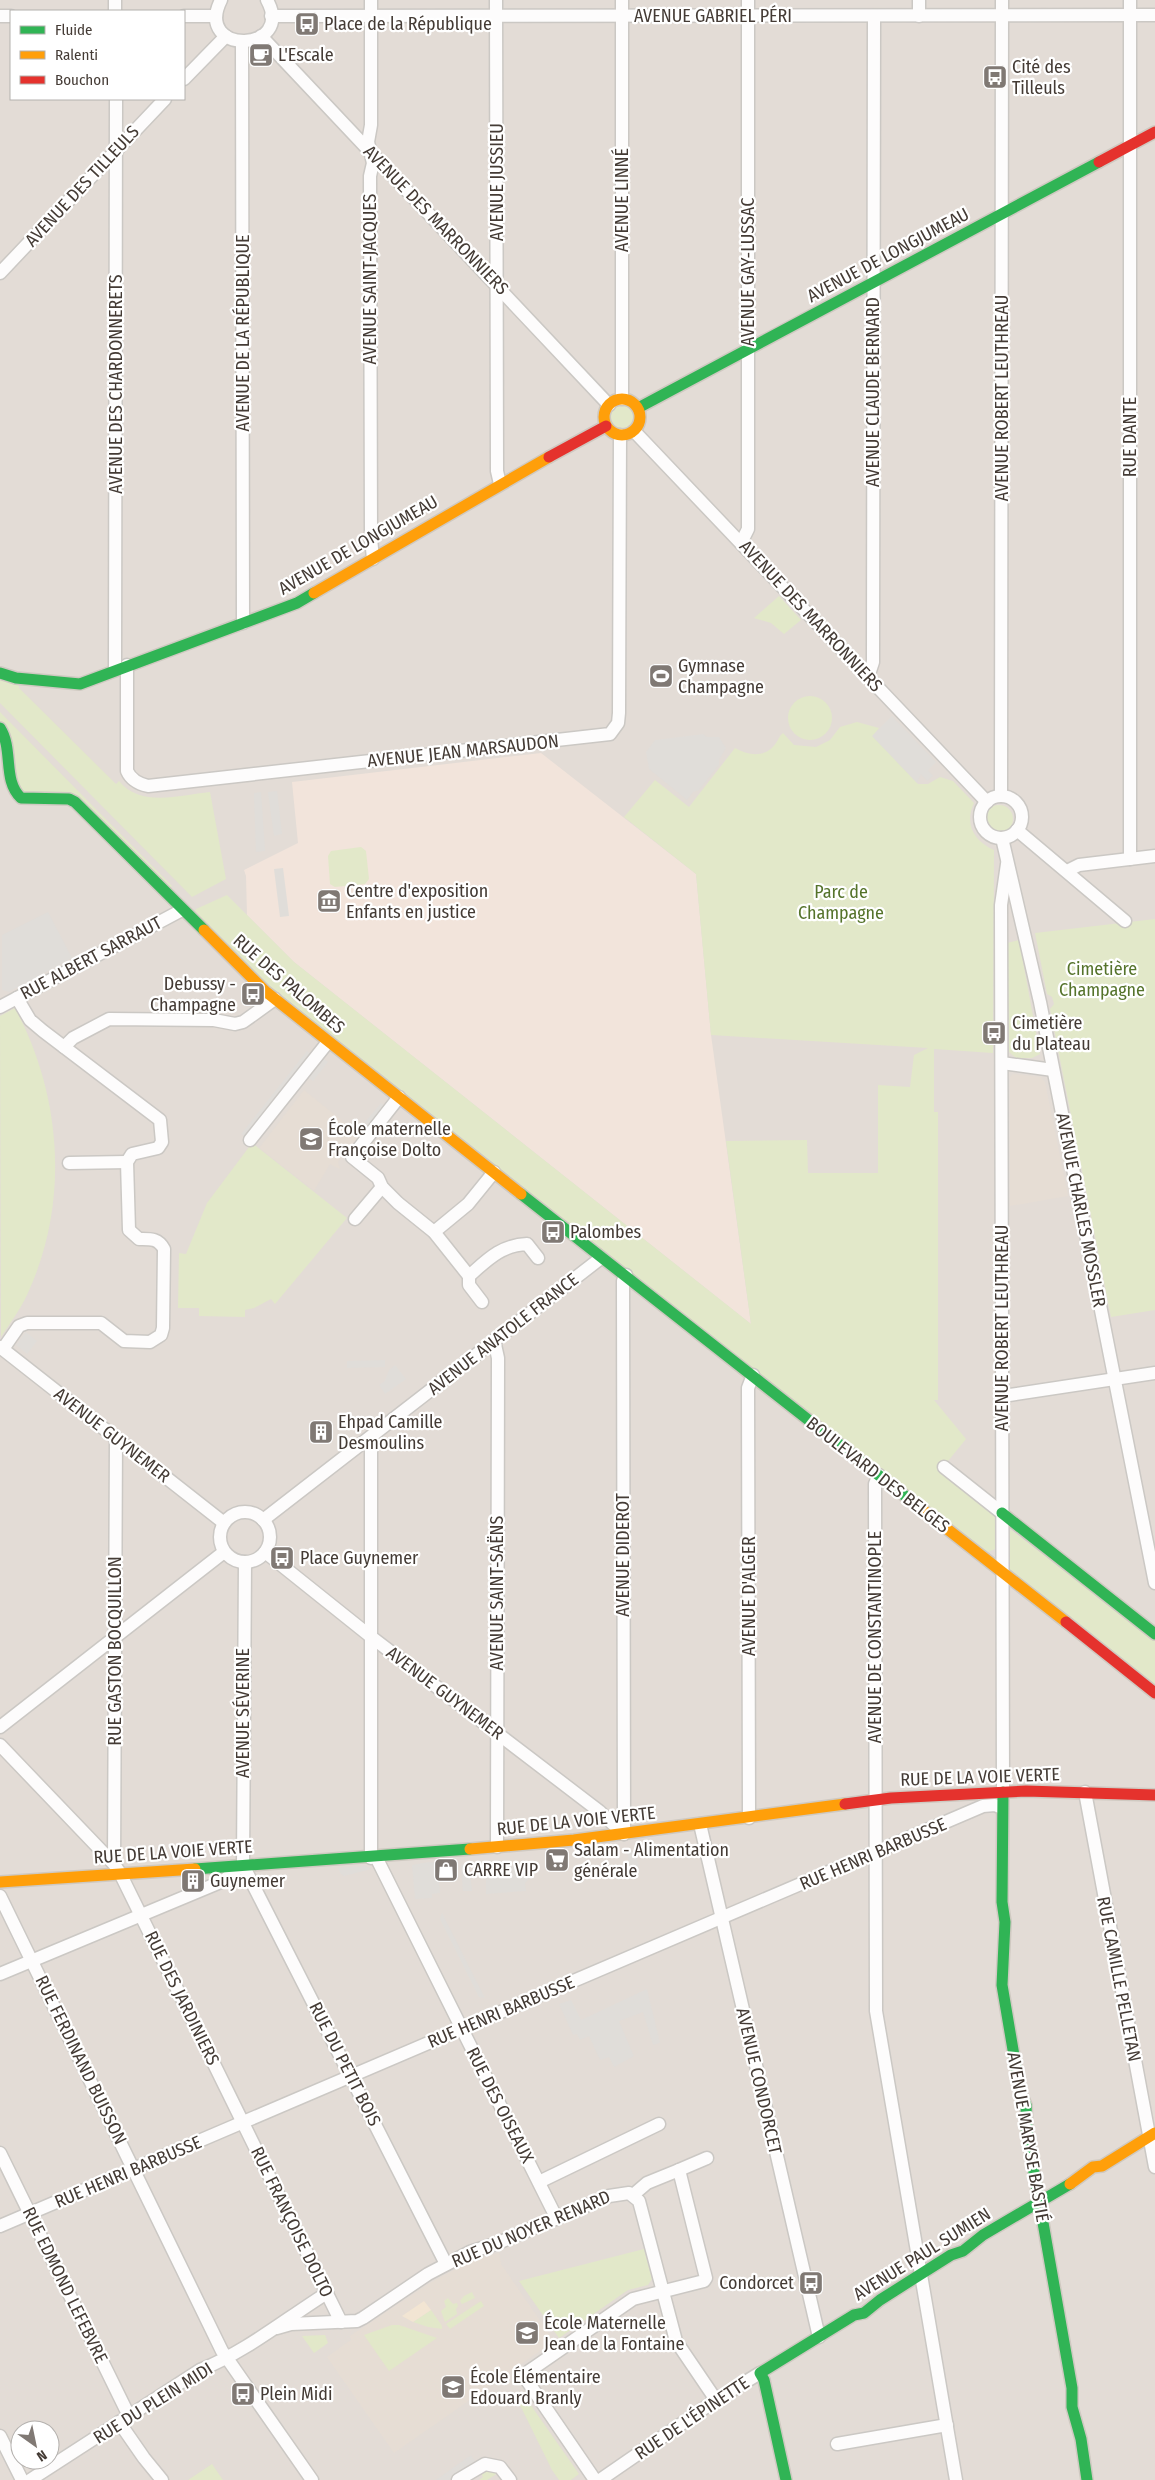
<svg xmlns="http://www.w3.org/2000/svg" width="1155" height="2480" font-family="'Fira Sans Condensed',sans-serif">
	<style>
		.residential { fill: #e3dcd6; fill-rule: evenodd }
		.commercial { fill: #f2e4db }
		.education { fill: #e6ddd4 }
		.green { fill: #e2e8c9 }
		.sand { fill: #f2e5d3 }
		.parking { fill: #e0ddd9 }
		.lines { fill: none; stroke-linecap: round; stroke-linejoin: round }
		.street-casing { stroke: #cbc8c4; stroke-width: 15 }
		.fast-casing { stroke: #cfc9c1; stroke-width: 14 }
		.slow-casing { stroke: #cfc9c1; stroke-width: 14 }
		.jam-casing { stroke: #cfc9c1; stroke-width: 14 }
		.street { stroke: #fdfcfc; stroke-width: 12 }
		.fast { stroke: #30b455; stroke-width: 11 }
		.slow { stroke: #ff9f0a; stroke-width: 11 }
		.jam { stroke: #e5322d; stroke-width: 11 }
		.labels { text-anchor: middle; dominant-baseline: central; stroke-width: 4.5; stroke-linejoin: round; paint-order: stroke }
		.street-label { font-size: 18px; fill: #443b35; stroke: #fff }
		.poi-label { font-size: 18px; fill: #443b35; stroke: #fff; text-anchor: start }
		.park-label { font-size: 18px; fill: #55732b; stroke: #fff }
	</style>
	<rect width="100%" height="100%" fill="#efece8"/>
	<path class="residential" d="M0,0H1155V2480H0ZM11,11H184V99H11ZM20,2430H50V2460H20Z"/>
	<polygon class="commercial" points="541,753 696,874 711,1035 751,1324 294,962 247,915 246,876 244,870 298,843 292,782"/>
	<g class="education">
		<polygon points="1013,1074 1040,1077 1045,1082 1068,1196 1010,1206 1010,1077"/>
		<polygon points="304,1090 360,1135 338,1162 340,1169 330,1164 314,1191 259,1148"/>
		<polygon points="499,2253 501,2264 554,2341 394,2453 327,2357 351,2340 350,2336 430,2283 473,2260"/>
	</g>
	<g class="green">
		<circle cx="622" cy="417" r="11"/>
		<polygon points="779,596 801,620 784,634 771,623 754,618"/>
		<path d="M0,680L19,684V688L116,784L119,781C141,808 180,795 210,792L226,879L192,897L0,703Z"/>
		<circle cx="810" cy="718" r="22"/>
		<polygon points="0,712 172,886 169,890 79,800 20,793 0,722"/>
		<path d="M857,722L879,728L873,736L918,784H928L940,777L953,781L974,803C964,824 974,841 994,850L993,1053L934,1049V1112H938V1400H934L966,1439L939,1472L995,1517V1549L988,1552L597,1249L278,996L195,912L196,909L227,895L294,962L751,1324L726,1141L807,1140L808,1173H878V1085L910,1087L914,1055L928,1048L711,1035L696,874L624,817L655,780L689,807L735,748C749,756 766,758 776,743C779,739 779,736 783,733L794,745L816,747L830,740L840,727Z"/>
		<circle cx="999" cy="819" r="14"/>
		<polygon points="361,847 366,851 369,879 365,884 335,887 330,884 328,856 331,851"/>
		<polygon points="1155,919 1155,1310 1111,1317 1050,1009 1054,1004 1052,997 1047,994 1035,933"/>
		<polygon points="1019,940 1040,1054 1032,1058 1016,1058 1009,1052 1007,943"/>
		<path d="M15,1008C62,1096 70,1203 27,1295C20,1310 10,1323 1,1337L0,1016Z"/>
		<polygon points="252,1143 347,1218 275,1304 271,1299 254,1308 245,1310 245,1317 199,1316 199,1308 178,1308 179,1253 186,1254 207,1203"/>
		<polygon points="1011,1530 1155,1641 1155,1687 1010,1572 1009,1532"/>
		<polygon points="644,2249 652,2279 648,2285 628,2290 559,2338 519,2281"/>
		<polygon points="472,2292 475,2298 462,2304 460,2301 464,2296"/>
		<polygon points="448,2298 453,2304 457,2303 458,2306 456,2309 457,2314 445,2322 441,2311 446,2307 444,2301"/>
		<polygon points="481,2301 484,2306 450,2329 446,2324"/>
		<polygon points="431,2310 442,2326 442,2329 428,2327 413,2322"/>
		<polygon points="392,2325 399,2325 437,2338 389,2371 364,2335"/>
		<polygon points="325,2335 328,2343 314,2353 302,2336"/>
		<polygon points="523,2394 579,2474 571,2480 559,2480 552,2470 517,2399"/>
		<polygon points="212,2464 223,2480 188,2480"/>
		<polygon points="486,2468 498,2473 487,2480 479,2480 483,2477 479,2470"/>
	</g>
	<polygon class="sand" points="424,2301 431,2310 413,2322 402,2316"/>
	<g class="parking">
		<polygon points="892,716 936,762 928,770 933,776 927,781 921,774 917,783 872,736"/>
		<polygon points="703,734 707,737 719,737 726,748 719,760 719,765 699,790 693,792 687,800 649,769 646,752 655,740"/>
		<polygon points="277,791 282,834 274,836 268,792"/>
		<polygon points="261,792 265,851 256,852 254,793"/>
		<polygon points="283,868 289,916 280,917 274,869"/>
		<polygon points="48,912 72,958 9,992 2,990 2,935"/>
		<polygon points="307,1051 312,1055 247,1138 241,1134"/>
		<polygon points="322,1057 328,1062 313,1081 307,1077"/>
		<polygon points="381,1103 387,1108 371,1127 365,1122"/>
		<polygon points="26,1332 37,1341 27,1354 16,1345"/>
		<polygon points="385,1360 385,1367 347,1368 347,1361"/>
		<polygon points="395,1365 406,1379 385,1394 379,1385 385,1381 389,1370"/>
		<polygon points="635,1850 640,1872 632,1874 627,1852"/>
		<polygon points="429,1862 438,1863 440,1893 432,1894 432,1898 415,1899 412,1865"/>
		<polygon points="469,1864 472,1891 463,1891 461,1865"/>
		<polygon points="531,1865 532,1876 525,1883 526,1891 486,1894 486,1869"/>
		<polygon points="365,1866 371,1869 344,1876 341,1874 338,1868"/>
		<polygon points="442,1913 485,1998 479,1997 440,1919"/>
		<polygon points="647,1989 660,2043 653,2045 643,2012 619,2021 634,2056 614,2067 609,2057 600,2060 589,2036 580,2040 577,2034 573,2035 559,2004 571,2000 581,2020"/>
		<polygon points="471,2455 476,2463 452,2480 436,2480"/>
	</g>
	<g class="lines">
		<defs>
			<g id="street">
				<polyline points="115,0 115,11"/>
				<path d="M221,0C193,56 296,53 267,0"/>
				<polyline points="371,0 371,125 368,142 373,163 370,176 371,538 373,559"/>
				<polyline points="496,0 497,471 500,484"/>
				<polyline points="1130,0 1130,859"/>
				<polyline points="0,16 11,16"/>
				<polyline points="184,16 216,16"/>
				<polyline points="271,16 1155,15"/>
				<polyline points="919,16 919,0"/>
				<polyline points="261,36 609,405"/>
				<polyline points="242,43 243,623"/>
				<polyline points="184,79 226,36"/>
				<polyline points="0,273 165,99"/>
				<polyline points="622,399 622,0"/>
				<polyline points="634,431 987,802"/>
				<polyline points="741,543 748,529 748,0"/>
				<path d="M127,665V771C131,780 139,784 148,786L610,734L618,723L619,713L620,435"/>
				<polyline points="115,670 116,99"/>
				<polyline points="868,677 873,662 874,16"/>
				<polyline points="1001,796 1002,0"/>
				<circle cx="1001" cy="817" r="21"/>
				<polyline points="1017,830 1125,921"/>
				<polyline points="1002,838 1040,1002 1155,1583"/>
				<polyline points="1067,871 1079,865 1155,856"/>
				<polyline points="0,1007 182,910"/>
				<polyline points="64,1047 73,1038 109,1019 214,1020 235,1024 243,1022 275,999"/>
				<polyline points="1002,1063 1053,1070"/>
				<polyline points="399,1097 352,1157 378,1178 382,1187 398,1203 434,1232 469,1276 469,1285 482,1302"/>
				<polyline points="250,1140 328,1042"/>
				<polyline points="69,1163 127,1162"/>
				<polyline points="355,1219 382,1187"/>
				<polyline points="434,1232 468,1204 494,1172"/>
				<path d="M469,1276C487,1260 501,1245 527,1244L538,1258"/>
				<polyline points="494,1340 498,1358 497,1847"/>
				<polyline points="0,1347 224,1523"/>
				<path d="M3,1349L19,1326L27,1323H101L124,1341L150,1342L161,1335L163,1328L164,1249C158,1238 150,1239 139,1239L129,1230L127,1162L132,1154L158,1148L162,1142L160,1120L43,1031L30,1020L17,998"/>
				<polyline points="1003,1396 1155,1373"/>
				<polyline points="371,1437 371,1858"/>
				<polyline points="944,1467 1002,1513"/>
				<polyline points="879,1475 875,1484 876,2011 956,2480"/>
				<circle cx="245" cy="1537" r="25"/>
				<polyline points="263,1520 601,1258"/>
				<polyline points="265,1552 370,1636 599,1811 624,1834"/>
				<polyline points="0,1727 224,1552"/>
				<polyline points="0,1745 114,1864 120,1873 341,2322"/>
				<polyline points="1003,1792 1001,905 1007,864"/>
				<polyline points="1085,1792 1155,2167"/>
				<polyline points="749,1818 748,1388 753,1375"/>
				<polyline points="700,1824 819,2337"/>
				<polyline points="624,1834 623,1281 626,1275"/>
				<polyline points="376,1857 557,2219"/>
				<polyline points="114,1864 116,1438"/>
				<polyline points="243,1865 446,2264"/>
				<polyline points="243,1865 245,1562"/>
				<polyline points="0,1896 222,2351 312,2480"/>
				<polyline points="0,1974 223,1881 243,1865"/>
				<polyline points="0,2153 129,2416"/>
				<polyline points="679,2170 707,2158"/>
				<polyline points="539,2182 659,2124"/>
				<polyline points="0,2226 983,1806 995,1805 1002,1808"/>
				<polyline points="277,2328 291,2324 357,2321 363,2318 428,2274 470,2252 498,2243 609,2196 629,2193 639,2201 676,2341 716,2400"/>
				<polyline points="119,2422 144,2458 162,2480"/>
				<polyline points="0,2436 22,2480"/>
				<polyline points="837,2444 947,2425"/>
				<path d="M30,2480L200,2370C247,2351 284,2320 327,2293"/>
				<polyline points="458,2480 485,2464 500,2467 510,2480"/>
				<polyline points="595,2480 526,2379 529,2371 535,2367 633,2299 704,2281 706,2278 679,2170 647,2183 633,2195"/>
				<polyline points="600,2480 716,2400 760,2373"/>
			</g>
			<g id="fast">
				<polyline points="638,408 1099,162"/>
				<polyline points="0,673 16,678 80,684 297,603 314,593"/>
				<path d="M0,728C14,750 2,780 21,798L69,799L75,802L204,930"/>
				<polyline points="521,1194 914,1503"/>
				<polyline points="1002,1513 1155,1634"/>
				<polyline points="1003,1792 1002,1902 1005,1922 1002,1985 1020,2091 1026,2105 1027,2131 1039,2202"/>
				<polyline points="195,1869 470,1849"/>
				<polyline points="1042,2217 1072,2388 1072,2407 1081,2439 1087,2480"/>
				<polyline points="786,2480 764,2380 760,2373 854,2315 864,2313 880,2300 951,2255 963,2251 983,2235 1070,2184"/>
			</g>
			<g id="slow">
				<circle cx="622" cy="417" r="18"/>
				<polyline points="314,593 549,457"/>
				<polyline points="204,930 265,991 521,1194"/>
				<polyline points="914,1503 1066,1622"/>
				<polyline points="470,1849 574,1840 845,1804"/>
				<polyline points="0,1882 195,1869"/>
				<polyline points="1070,2184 1093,2167 1102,2166 1155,2133"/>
			</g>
			<g id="jam">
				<polyline points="1099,162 1155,132"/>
				<polyline points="549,457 606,426"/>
				<polyline points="1066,1622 1155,1693"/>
				<polyline points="845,1804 891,1798 1026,1791 1155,1795"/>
			</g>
		</defs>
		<use href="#street" class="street-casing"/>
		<use href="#fast" class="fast-casing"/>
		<use href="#slow" class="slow-casing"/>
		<use href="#jam" class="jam-casing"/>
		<use href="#street" class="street"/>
		<use href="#fast" class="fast"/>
		<use href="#slow" class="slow"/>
		<use href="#jam" class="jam"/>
	</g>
	<defs>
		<symbol id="bus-square" viewBox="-11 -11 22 22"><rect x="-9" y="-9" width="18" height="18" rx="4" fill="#807974" stroke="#fff"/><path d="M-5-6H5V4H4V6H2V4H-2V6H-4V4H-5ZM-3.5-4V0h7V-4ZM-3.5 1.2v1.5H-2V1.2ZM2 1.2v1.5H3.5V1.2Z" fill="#fff"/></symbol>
		<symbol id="cafe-square" viewBox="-11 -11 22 22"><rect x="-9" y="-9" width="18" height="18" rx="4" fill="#807974" stroke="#fff"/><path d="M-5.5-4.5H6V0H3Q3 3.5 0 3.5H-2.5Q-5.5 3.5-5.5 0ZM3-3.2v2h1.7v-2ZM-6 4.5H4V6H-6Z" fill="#fff"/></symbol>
		<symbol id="stadium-square" viewBox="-11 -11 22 22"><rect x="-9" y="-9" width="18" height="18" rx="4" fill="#807974" stroke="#fff"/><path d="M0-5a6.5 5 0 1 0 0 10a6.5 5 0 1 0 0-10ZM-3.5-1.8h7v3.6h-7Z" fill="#fff"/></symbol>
		<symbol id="museum-square" viewBox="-11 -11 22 22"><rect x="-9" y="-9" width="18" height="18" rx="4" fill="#807974" stroke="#fff"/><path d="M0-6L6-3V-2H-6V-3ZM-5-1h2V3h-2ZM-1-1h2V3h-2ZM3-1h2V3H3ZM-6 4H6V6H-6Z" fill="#fff"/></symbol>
		<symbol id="school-square" viewBox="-11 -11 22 22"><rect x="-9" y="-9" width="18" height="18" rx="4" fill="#807974" stroke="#fff"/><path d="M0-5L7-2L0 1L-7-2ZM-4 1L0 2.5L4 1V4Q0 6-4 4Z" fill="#fff"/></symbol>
		<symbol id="building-square" viewBox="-11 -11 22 22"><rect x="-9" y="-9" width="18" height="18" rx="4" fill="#807974" stroke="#fff"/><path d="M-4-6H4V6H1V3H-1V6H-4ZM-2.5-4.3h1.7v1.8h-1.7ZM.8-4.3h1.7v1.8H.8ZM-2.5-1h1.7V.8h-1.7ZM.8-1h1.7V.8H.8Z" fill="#fff"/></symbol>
		<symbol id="supermarket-square" viewBox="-11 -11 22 22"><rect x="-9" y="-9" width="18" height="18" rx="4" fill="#807974" stroke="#fff"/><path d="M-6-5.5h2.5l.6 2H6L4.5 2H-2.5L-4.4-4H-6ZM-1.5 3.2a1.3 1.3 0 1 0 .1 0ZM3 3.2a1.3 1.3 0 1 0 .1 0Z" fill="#fff"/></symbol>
		<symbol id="shop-square" viewBox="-11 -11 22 22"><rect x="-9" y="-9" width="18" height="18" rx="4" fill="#807974" stroke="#fff"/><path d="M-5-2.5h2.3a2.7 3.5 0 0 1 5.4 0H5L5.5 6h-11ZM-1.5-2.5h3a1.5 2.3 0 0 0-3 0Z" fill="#fff"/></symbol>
	</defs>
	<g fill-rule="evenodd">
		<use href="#bus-square" x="293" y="10" width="28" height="28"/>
		<use href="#cafe-square" x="247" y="41" width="28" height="28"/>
		<use href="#bus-square" x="981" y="63" width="28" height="28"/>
		<use href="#stadium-square" x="647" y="662" width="28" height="28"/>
		<use href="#museum-square" x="315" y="887" width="28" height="28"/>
		<use href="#bus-square" x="239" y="980" width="28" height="28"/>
		<use href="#bus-square" x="980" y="1019" width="28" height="28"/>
		<use href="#school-square" x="297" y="1125" width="28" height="28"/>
		<use href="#bus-square" x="539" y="1218" width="28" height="28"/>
		<use href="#building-square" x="307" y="1418" width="28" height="28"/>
		<use href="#bus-square" x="268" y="1544" width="28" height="28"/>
		<use href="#supermarket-square" x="543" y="1846" width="28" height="28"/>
		<use href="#shop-square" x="432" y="1856" width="28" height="28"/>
		<use href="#building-square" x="179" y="1867" width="28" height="28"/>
		<use href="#bus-square" x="797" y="2269" width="28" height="28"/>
		<use href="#school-square" x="513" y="2319" width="28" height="28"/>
		<use href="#school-square" x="439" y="2373" width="28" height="28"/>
		<use href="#bus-square" x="229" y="2380" width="28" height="28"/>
	</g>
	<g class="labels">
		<g class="street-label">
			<text x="713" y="16">AVENUE GABRIEL PÉRI</text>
			<text transform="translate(497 182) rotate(-90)">AVENUE JUSSIEU</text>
			<text transform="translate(82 186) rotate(-47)">AVENUE DES TILLEULS</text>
			<text transform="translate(622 200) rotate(-90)">AVENUE LINNÉ</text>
			<text transform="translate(436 220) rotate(46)">AVENUE DES MARRONNIERS</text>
			<text transform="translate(888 255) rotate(-28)">AVENUE DE LONGJUMEAU</text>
			<text transform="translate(748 272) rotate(-90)">AVENUE GAY-LUSSAC</text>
			<text transform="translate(370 279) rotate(-90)">AVENUE SAINT-JACQUES</text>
			<text transform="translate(243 333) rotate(-90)">AVENUE DE LA RÉPUBLIQUE</text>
			<text transform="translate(116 384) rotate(-90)">AVENUE DES CHARDONNERETS</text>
			<text transform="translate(873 392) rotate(-90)">AVENUE CLAUDE BERNARD</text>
			<text transform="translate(1002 398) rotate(-90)">AVENUE ROBERT LEUTHREAU</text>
			<text transform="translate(1130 437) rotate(-90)">RUE DANTE</text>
			<text transform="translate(358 545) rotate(-30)">AVENUE DE LONGJUMEAU</text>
			<text transform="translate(811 616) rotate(47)">AVENUE DES MARRONNIERS</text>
			<text transform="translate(463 751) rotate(-6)">AVENUE JEAN MARSAUDON</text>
			<text transform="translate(91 958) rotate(-28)">RUE ALBERT SARRAUT</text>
			<text transform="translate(289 984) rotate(41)">RUE DES PALOMBES</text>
			<text transform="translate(1081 1210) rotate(79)">AVENUE CHARLES MOSSLER</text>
			<text transform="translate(1002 1328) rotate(-90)">AVENUE ROBERT LEUTHREAU</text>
			<text transform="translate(503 1334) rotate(-38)">AVENUE ANATOLE FRANCE</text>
			<text transform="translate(112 1435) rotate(38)">AVENUE GUYNEMER</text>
			<text transform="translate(878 1475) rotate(38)">BOULEVARD DES BELGES</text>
			<text transform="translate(623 1555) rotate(-90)">AVENUE DIDEROT</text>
			<text transform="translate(497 1593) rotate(-90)">AVENUE SAINT-SAËNS</text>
			<text transform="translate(749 1596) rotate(-90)">AVENUE D'ALGER</text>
			<text transform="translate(875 1637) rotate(-90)">AVENUE DE CONSTANTINOPLE</text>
			<text transform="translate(115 1651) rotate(-90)">RUE GASTON BOCQUILLON</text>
			<text transform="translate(445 1693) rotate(37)">AVENUE GUYNEMER</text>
			<text transform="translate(243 1713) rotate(-90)">AVENUE SÉVERINE</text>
			<text transform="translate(980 1777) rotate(-2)">RUE DE LA VOIE VERTE</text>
			<text transform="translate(576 1821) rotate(-6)">RUE DE LA VOIE VERTE</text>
			<text transform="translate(173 1852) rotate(-4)">RUE DE LA VOIE VERTE</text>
			<text transform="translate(873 1854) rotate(-23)">RUE HENRI BARBUSSE</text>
			<text transform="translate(1119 1979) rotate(79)">RUE CAMILLE PELLETAN</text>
			<text transform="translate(182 1998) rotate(64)">RUE DES JARDINIERS</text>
			<text transform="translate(501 2012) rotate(-23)">RUE HENRI BARBUSSE</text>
			<text transform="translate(81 2060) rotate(64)">RUE FERDINAND BUISSON</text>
			<text transform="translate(345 2064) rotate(63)">RUE DU PETIT BOIS</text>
			<text transform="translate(759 2081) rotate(77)">AVENUE CONDORCET</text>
			<text transform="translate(500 2105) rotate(63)">RUE DES OISEAUX</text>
			<text transform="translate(1028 2137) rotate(80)">AVENUE MARYSE BASTIÉ</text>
			<text transform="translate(128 2172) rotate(-23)">RUE HENRI BARBUSSE</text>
			<text transform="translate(292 2222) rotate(64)">RUE FRANÇOISE DOLTO</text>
			<text transform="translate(531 2229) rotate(-23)">RUE DU NOYER RENARD</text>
			<text transform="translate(922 2254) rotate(-32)">AVENUE PAUL SUMIEN</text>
			<text transform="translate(65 2285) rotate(64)">RUE EDMOND LEFEBVRE</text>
			<text transform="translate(153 2403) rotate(-32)">RUE DU PLEIN MIDI</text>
			<text transform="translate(692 2418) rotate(-34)">RUE DE L'ÉPINETTE</text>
		</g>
		<g class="poi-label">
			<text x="324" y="24">Place de la République</text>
			<text x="278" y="55">L'Escale</text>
			<text x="1012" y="67">Cité des<tspan x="1012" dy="21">Tilleuls</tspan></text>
			<text x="678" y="666">Gymnase<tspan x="678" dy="21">Champagne</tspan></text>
			<text x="346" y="891">Centre d'exposition<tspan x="346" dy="21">Enfants en justice</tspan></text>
			<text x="236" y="984" text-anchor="end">Debussy -<tspan x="236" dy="21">Champagne</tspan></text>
			<text x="1012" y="1023">Cimetière<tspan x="1012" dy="21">du Plateau</tspan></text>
			<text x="328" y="1129">École maternelle<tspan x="328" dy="21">Françoise Dolto</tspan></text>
			<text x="570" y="1232">Palombes</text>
			<text x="338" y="1422">Ehpad Camille<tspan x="338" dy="21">Desmoulins</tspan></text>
			<text x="300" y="1558">Place Guynemer</text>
			<text x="574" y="1850">Salam - Alimentation<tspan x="574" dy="21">générale</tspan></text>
			<text x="464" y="1870">CARRE VIP</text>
			<text x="210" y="1881">Guynemer</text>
			<text x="794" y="2283" text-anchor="end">Condorcet</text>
			<text x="544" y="2323">École Maternelle<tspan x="544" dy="21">Jean de la Fontaine</tspan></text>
			<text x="470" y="2377">École Élémentaire<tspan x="470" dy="21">Edouard Branly</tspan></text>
			<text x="260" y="2394">Plein Midi</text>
		</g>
		<g class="park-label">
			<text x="841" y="892">Parc de<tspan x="841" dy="21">Champagne</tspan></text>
			<text x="1102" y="969">Cimetière<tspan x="1102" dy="21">Champagne</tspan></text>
		</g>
	</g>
	<rect x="10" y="10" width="175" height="90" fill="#ffffff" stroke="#b4b1ae"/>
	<rect x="20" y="26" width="25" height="8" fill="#30b455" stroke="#b4b1ae"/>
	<text x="55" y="35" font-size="15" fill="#443b35">Fluide</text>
	<rect x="20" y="51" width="25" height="8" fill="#ff9f0a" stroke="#b4b1ae"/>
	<text x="55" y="60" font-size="15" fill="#443b35">Ralenti</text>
	<rect x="20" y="76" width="25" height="8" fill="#e5322d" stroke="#b4b1ae"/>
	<text x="55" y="85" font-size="15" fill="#443b35">Bouchon</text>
	<g transform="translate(35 2445) rotate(147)"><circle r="24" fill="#ffffff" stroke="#b4b1ae"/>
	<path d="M0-4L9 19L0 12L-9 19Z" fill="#807974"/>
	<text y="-8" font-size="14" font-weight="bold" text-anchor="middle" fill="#443b35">N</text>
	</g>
</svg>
